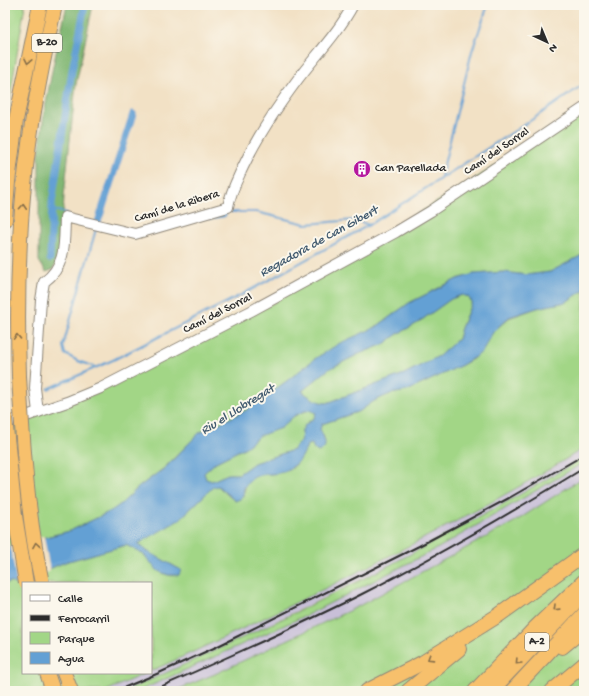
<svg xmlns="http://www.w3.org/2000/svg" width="589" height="696" font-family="'Gochi Hand',sans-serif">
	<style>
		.industrial { fill: #c8bfd8 }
		.green { fill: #a2d686; stroke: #668058 }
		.forest { fill: #81b773; stroke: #56714f }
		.water { fill: #63a0d4; stroke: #476680; fill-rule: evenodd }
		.pier { fill: #f2e1c5 }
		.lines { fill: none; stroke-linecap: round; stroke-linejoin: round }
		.stream { stroke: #63a0d4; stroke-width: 2 }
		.canal { stroke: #63a0d4; stroke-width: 7 }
		.minor-casing { stroke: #8e8678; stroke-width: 12 }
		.highway-casing { stroke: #8e8678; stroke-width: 16 }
		.minor { stroke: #fff; stroke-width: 10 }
		.highway { stroke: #f7c06c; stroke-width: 14 }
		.rail { stroke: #2b2b2b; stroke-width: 2 }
		.highway-bridge-casing { stroke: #8e8678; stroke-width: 16; stroke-linecap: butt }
		.highway-bridge { stroke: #f7c06c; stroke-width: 14 }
		.oneway { stroke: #876e48 }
		.labels { text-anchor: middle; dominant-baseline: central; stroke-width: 4; stroke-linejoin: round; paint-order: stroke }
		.shield { fill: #fbf7ec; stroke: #696865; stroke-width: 1 }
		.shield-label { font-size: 11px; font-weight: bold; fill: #2b2b2b }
		.street-label { font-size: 12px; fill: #2b2b2b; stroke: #fbf7ec }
		.poi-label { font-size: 12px; fill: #2b2b2b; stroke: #fbf7ec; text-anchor: start }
		.water-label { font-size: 13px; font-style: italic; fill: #415a6f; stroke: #fbf7ec }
	</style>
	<rect width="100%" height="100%" fill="#fbf7ec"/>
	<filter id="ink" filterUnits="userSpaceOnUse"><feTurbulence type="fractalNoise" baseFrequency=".025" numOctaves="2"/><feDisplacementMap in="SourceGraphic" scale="8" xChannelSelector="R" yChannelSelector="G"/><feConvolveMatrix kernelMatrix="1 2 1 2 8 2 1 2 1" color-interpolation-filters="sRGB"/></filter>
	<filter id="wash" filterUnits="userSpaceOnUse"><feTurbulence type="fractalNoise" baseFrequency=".012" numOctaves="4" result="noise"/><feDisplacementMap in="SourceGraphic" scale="16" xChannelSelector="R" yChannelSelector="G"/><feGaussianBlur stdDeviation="0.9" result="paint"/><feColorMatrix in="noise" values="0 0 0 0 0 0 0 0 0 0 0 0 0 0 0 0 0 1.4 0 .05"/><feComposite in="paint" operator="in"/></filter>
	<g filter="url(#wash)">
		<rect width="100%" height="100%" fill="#f2e1c5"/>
		<g class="industrial">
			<polygon points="584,448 584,457 526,492 410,555 201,658 125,691 106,691 146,673 151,673 151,671 210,644 402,550 549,470"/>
			<polygon points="584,462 584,477 516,521 357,607 215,674 174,691 139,691 307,615 571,470"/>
		</g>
		<g class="green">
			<polygon points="5,5 25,5 11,91 5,137"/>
			<polygon points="584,111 584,254 550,272 526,275 504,272 474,274 457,279 409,303 376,327 340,344 316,358 288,380 245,411 199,433 164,468 140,486 121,504 111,511 70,531 5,547 5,429 40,414 275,302"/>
			<path d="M584,290V448C501,500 413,544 326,588C268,616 210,645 151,671V583H23V673H146L106,691H5V584L10,582L15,584L65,562L126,545C131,548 138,550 143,554C156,565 152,572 173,576L181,570L145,550L138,544L142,540L179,520L213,487L218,486L231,498L244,496C244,466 275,479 291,469C299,463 304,454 307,445L312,443L314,449L325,440L320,429L322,424L360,411L374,401L390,394L407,391L462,365L473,359L494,331L509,318L537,308L566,302Z"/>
			<path d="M462,295L468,297L472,301L461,328L458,339L439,356L404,374L327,403C318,403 309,397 302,391L329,369L359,354L384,344L399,333L416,324L451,299Z"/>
			<polygon points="310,410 316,413 314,418 309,421 302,430 302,435 300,441 293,450 254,463 239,474 228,474 212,481 206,479 204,473 216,462 246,447 259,436 300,413"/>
			<path d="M584,457V462L571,470L440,547L307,615L139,691H125C205,656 283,619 361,580C436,541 511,501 584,457Z"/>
			<polygon points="584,477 584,687 579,691 174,691 215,674 357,607 516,521"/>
		</g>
		<polygon class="forest" points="67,5 93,5 76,84 64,196 61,258 52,270 46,272 39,261 39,153 44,114 53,66"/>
		<path class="water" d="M584,254V290L566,302L537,308L509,317L494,331L488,340L483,351L478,355L462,365L407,391L390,394L374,401L360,411L322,424L320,429C324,438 330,448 318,452L314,449L312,444L307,445C302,463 289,473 270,474C263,474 259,474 253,478C251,480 247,483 246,485C240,493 248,497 235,501L218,486L213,487L179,520L138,544L145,550L181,570L179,575H168L158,571L143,554L126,545L65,562L15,584L10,582L5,584V547L70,531L111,511L121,504L140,486L165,468L199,433L245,411L288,380L316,358L340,343L376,327L409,303L457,279L474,274L504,272L526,275L550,272ZM462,295L468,297L472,302L461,328L458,339L439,356L404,374L327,403C318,403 309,397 302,391L329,369L359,354L384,344L399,333L416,324L451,299ZM310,410L316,413L314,418L305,425L302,430V435L300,441L293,450L254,463L239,474H228L212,481L206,479L204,473L216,462L246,447L259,436L281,428L294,416L305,411Z"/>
		<polygon class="pier" points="44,536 50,571 17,585 10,544"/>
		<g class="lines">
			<g class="stream">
				<polyline points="441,177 472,51 488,5"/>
				<polyline points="52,210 67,213"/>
				<polyline points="231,212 256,212 306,224 355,220 369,225"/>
				<polyline points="95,367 78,361 65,354 63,346 96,229"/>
				<polyline points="48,389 113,360 245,293 369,225 530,121 584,84"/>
				<polyline points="40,392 41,391"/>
			</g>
			<g class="canal">
				<polyline points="210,216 223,214"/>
				<polyline points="98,222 133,114"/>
				<polyline points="50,259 52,203 72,70 85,5"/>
			</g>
		</g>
	</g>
	<g filter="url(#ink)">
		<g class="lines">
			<defs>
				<g id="minor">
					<path d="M38,412L35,388L41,300L44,282C67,265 64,243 65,217L135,234L228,207C230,193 237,180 243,167C258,135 277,107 298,79C317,54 338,33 353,5"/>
					<polyline points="5,425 9,422 67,402 101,388 251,311 396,232 431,211 584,108"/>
				</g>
				<g id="highway">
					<polyline points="5,220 8,182 16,120 40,5"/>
					<path d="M19,376C17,313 18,248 24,185C30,124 42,65 55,5"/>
					<polyline points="562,647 584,629"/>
					<polyline points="47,673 53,691"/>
					<polyline points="64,673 71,691"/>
					<polyline points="367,691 422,663 499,615 584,554"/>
					<polyline points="408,691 459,649"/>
					<polyline points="475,691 535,628 584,581"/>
					<polyline points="491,691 584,593"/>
					<polyline points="512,691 584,614"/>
					<polyline points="552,691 584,664"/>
				</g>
			</defs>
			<use href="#minor" class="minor-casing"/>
			<use href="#highway" class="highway-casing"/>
			<use href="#minor" class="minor"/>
			<use href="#highway" class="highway"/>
			<g class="rail">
				<polyline points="116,691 159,673 216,647 419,546 509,498 584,455"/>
				<path d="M151,691C222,660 292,629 360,595C437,556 511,513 584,468"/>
			</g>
			<defs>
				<g id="highway-bridge">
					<path d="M19,376C23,445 27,515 42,583"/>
					<polyline points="5,418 15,516 26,583"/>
				</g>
			</defs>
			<use href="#highway-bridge" class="highway-bridge-casing"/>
			<use href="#highway-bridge" class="highway-bridge"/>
		</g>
		<defs><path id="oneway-chevron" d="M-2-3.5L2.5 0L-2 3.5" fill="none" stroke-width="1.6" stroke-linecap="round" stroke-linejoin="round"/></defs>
		<g class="oneway">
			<use href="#oneway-chevron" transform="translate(28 61) rotate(102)"/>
			<use href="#oneway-chevron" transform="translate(23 207) rotate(-86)"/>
			<use href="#oneway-chevron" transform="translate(17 337) rotate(-92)"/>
			<use href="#oneway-chevron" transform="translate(36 545) rotate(-99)"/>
			<use href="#oneway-chevron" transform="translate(556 608) rotate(136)"/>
			<use href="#oneway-chevron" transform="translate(430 658) rotate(148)"/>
			<use href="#oneway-chevron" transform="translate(518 662) rotate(134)"/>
		</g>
	</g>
	<defs>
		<symbol id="building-disc" viewBox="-11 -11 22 22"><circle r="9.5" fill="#b5179e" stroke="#fbf7ec"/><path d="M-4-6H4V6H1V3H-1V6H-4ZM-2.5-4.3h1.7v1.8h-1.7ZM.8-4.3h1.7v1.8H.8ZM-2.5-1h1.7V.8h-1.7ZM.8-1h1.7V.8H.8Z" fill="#fff"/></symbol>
	</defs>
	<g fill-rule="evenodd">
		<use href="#building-disc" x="352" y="159" width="20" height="20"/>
	</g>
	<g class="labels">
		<g class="shield">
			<rect x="32" y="34" width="30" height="18" rx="3"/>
			<rect x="525" y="633" width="24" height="18" rx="3"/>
		</g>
		<g class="shield-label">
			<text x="47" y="43">B-20</text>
			<text x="537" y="642">A-2</text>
		</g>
		<g class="street-label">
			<text transform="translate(497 152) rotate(-34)">Camí del Sorral</text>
			<text transform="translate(177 207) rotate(-17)">Camí de la Ribera</text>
			<text transform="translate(218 314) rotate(-27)">Camí del Sorral</text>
		</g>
		<g class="poi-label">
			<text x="375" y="169">Can Parellada</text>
		</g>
		<g class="water-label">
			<text transform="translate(319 242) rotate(-29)">Regadora de Can Gibert</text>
			<text transform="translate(238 410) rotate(-32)">Riu el Llobregat</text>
		</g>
	</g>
	<rect width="589" height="696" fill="none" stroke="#fbf7ec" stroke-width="20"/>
	<rect x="22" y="582" width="130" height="92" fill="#fbf7ec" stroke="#a8a59f"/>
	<rect x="30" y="595" width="20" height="6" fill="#ffffff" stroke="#a8a59f"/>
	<text x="58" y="602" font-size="12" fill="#2b2b2b">Calle</text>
	<rect x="30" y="615" width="20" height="6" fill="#2b2b2b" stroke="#a8a59f"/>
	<text x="58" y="622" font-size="12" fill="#2b2b2b">Ferrocarril</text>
	<rect x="30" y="632" width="20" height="12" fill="#a2d686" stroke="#a8a59f"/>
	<text x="58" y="642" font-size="12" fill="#2b2b2b">Parque</text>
	<rect x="30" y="652" width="20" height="12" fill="#63a0d4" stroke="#a8a59f"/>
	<text x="58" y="662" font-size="12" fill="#2b2b2b">Agua</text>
	<g transform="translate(547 42) rotate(136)" stroke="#fbf7ec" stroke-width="3" paint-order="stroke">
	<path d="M0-3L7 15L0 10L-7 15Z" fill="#2b2b2b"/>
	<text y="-6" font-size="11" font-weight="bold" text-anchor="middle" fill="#2b2b2b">N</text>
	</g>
</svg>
